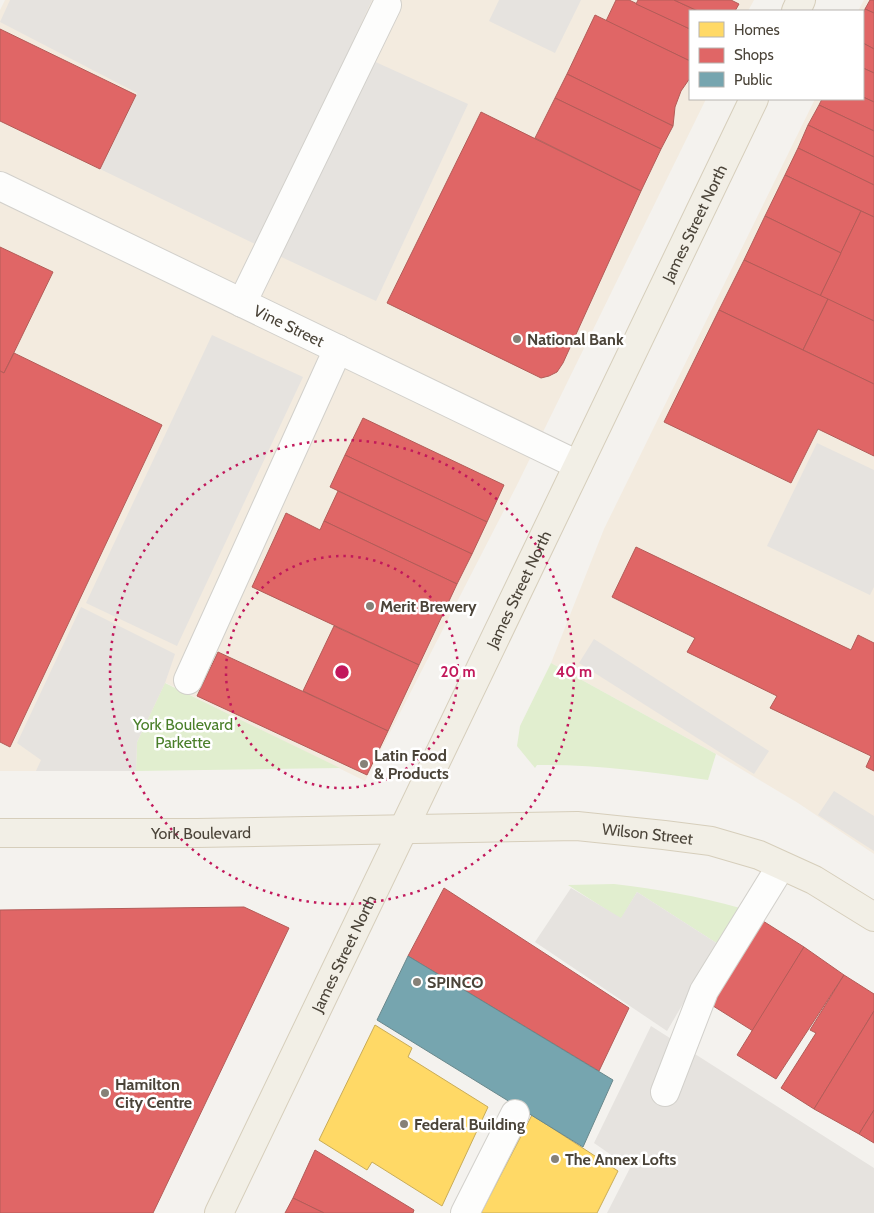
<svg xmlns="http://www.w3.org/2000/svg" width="874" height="1213" font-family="Cabin,sans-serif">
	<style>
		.commercial { fill: #f3ebdf }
		.green { fill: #e1eecf }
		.parking { fill: #e6e3df }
		.homes { fill: #ffd966; stroke: #c9ac58 }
		.shops { fill: #e06666; stroke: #b35c58 }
		.public { fill: #76a5af; stroke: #69888c }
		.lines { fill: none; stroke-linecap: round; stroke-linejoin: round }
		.minor-casing { stroke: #d2d0cb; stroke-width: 30 }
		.major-casing { stroke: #d6cebb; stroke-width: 30 }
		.minor { stroke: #fdfdfc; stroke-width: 28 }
		.major { stroke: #f2efe6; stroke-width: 28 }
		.ring { fill: none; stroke: #c2185b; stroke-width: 2.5; stroke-dasharray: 2.5 5 }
		.poi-dot { fill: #868178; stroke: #fff; stroke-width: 2 }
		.labels { text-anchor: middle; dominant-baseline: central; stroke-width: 5; stroke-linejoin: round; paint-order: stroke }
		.street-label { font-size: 16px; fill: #4b4439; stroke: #fff }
		.poi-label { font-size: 16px; font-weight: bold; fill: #4b4439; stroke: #fff; text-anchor: start }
		.park-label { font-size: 16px; fill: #4a7f2a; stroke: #fff }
		.centre { fill: #c2185b; stroke: #fff; stroke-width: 2.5 }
		.ring-label { font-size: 15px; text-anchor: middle; font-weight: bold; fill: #c2185b; stroke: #fff; stroke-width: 5; stroke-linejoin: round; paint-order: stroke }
	</style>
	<rect width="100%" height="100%" fill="#f4f2ee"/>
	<g class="commercial">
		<polygon points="5,0 754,0 748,11 690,11 690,99 706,99 517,485 365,781 166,683 137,742 136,771 0,771 0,10"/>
		<polygon points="864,0 874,0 874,854 798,803 716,754 551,663 604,529 815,99 863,99 863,11 858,11"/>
	</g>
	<g class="green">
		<path d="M551,663L716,754L708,780C651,772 594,764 537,765L535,768L517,746L520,726Z"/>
		<polygon points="165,683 340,768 136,771 137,742"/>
		<path d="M614,884C658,889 698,896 740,908L718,944L637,892L621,919L568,885Z"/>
	</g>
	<g class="parking">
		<polygon points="10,0 372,0 259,246 100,169 137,93 0,22"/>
		<polygon points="499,0 581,0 555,53 489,21"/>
		<polygon points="369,59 468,104 376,301 277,255"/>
		<polygon points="212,335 303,377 177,646 86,603"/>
		<polygon points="817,443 874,470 874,587 870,595 767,546"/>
		<polygon points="81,607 175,654 165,683 137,742 136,771 36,771 41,760 17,743"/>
		<polygon points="594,639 769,751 754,774 579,663"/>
		<polygon points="834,791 874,816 874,851 818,815"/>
		<polygon points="571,888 621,918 637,892 718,944 667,1031 535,942"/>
		<polygon points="651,1026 874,1168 874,1213 607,1213 630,1168 594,1143"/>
	</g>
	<g class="homes">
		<polygon points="375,1025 412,1048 408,1057 488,1107 442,1206 372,1162 367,1170 319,1140"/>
		<polygon points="532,1115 618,1171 597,1213 481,1213"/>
	</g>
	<g class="shops">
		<polygon points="616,0 629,0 690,29 690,61 606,21"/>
		<polygon points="638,0 674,0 698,11 690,11 690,29 636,4"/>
		<polygon points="674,0 731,0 739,4 735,11 698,11"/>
		<polygon points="870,0 874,0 874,13 865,9"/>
		<polygon points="865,9 874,13 874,49 863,43 863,14"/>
		<polygon points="595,15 690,61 690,78 681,91 675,107 673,126 567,74"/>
		<polygon points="0,29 136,95 100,169 0,121"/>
		<polygon points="863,43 874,49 874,73 863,68"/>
		<polygon points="863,68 874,73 874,102 863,97"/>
		<polygon points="567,74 673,126 661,149 555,98"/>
		<polygon points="863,97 874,102 874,131 819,105 822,99 863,99"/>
		<polygon points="555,98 661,149 641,191 535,138"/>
		<polygon points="819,105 874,131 874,157 808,125"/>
		<polygon points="481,112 641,191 563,363 557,372 549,376 541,378 387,303"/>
		<polygon points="808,125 874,157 874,185 798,148"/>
		<polygon points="798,148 874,185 874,217 785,175"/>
		<polygon points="785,175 861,211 841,253 765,216"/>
		<polygon points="861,211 874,217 874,321 820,296"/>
		<polygon points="765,216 841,253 820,296 744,260"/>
		<polygon points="0,247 53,272 4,373 0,371"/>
		<polygon points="744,260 828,299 803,350 719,310"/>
		<polygon points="828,299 874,321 874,384 803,350"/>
		<polygon points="719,310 874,384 874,456 818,429 791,483 664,422"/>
		<polygon points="14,353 162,425 10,747 0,742 0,371 4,373"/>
		<polygon points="363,418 504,485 487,522 345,455"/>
		<polygon points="345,455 487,522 472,554 330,487"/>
		<polygon points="338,491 472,554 457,584 324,521"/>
		<polygon points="286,513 320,530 324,521 457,584 419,665 252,587"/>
		<polygon points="636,547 851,650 858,635 874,643 874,771 866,767 871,756 770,708 777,696 687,652 695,638 612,597"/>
		<polygon points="334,626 419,665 388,731 303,691"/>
		<polygon points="218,652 388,731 367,775 197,696"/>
		<polygon points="444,888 629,1008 599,1071 408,956"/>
		<polygon points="244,907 289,928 153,1213 0,1213 0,910"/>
		<polygon points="763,921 804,947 753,1031 710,1004"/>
		<polygon points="804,947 844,975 776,1079 737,1055"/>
		<polygon points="844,975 874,994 874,1011 814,1109 781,1088 816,1033 810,1030"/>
		<polygon points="874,1011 874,1110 859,1134 814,1109"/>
		<polygon points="874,1110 874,1143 859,1134"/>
		<polygon points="315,1150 414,1210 413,1213 324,1213 293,1198"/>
		<polygon points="293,1198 324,1213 285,1213"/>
	</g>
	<polygon class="public" points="408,956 613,1080 583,1147 377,1020"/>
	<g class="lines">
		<defs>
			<g id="minor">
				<path id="s1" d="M0,186L578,465"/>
				<polyline points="242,303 387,5"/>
				<polyline points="188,680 338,349"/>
				<polyline points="665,1092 704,991 781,866"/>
				<polyline points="465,1213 515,1114"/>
			</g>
			<g id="major">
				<polyline points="796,11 801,0"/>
				<path id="s2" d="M0,833H197L577,826L664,835L711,841L759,855L814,880L874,917"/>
				<path id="s3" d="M219,1213L754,99"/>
			</g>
		</defs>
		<use href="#minor" class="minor-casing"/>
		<use href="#major" class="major-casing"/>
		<use href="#minor" class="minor"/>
		<use href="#major" class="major"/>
	</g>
	<g class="ring">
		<circle cx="342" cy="672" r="116"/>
		<circle cx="342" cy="672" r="232"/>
	</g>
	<g class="poi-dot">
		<circle cx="517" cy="339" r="5"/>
		<circle cx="370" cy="606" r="5"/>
		<circle cx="364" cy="764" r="5"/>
		<circle cx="417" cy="982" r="5"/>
		<circle cx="105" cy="1093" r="5"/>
		<circle cx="404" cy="1124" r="5"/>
		<circle cx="555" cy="1159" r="5"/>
	</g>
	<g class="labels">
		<g class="street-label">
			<text stroke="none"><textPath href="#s3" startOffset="1098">James Street North</textPath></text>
			<text stroke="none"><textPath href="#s1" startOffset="321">Vine Street</textPath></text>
			<text stroke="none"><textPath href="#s3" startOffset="692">James Street North</textPath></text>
			<text stroke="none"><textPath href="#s2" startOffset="201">York Boulevard</textPath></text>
			<text stroke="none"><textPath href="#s2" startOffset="648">Wilson Street</textPath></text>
			<text stroke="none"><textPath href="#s3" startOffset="288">James Street North</textPath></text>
		</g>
		<g class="poi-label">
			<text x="527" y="339">National Bank</text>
			<text x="380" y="606">Merit Brewery</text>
			<text x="374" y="755">Latin Food<tspan x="374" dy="18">&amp; Products</tspan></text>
			<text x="427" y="982">SPINCO</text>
			<text x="115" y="1084">Hamilton<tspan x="115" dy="18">City Centre</tspan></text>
			<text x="414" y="1124">Federal Building</text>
			<text x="565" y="1159">The Annex Lofts</text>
		</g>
		<g class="park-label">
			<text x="183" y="724">York Boulevard<tspan x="183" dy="18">Parkette</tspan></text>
		</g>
	</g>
	<circle cx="342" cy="672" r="8" class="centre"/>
	<g class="ring-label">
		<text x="458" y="677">20 m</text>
		<text x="574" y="677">40 m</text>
	</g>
	<rect x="689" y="10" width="175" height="90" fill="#ffffff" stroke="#b7b4b0"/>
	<rect x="699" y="22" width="25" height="15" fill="#ffd966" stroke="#b7b4b0"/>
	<text x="734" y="35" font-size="15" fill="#4b4439">Homes</text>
	<rect x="699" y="48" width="25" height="15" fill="#e06666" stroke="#b7b4b0"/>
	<text x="734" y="60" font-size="15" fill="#4b4439">Shops</text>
	<rect x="699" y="72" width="25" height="15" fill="#76a5af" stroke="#b7b4b0"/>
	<text x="734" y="85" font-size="15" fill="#4b4439">Public</text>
</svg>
